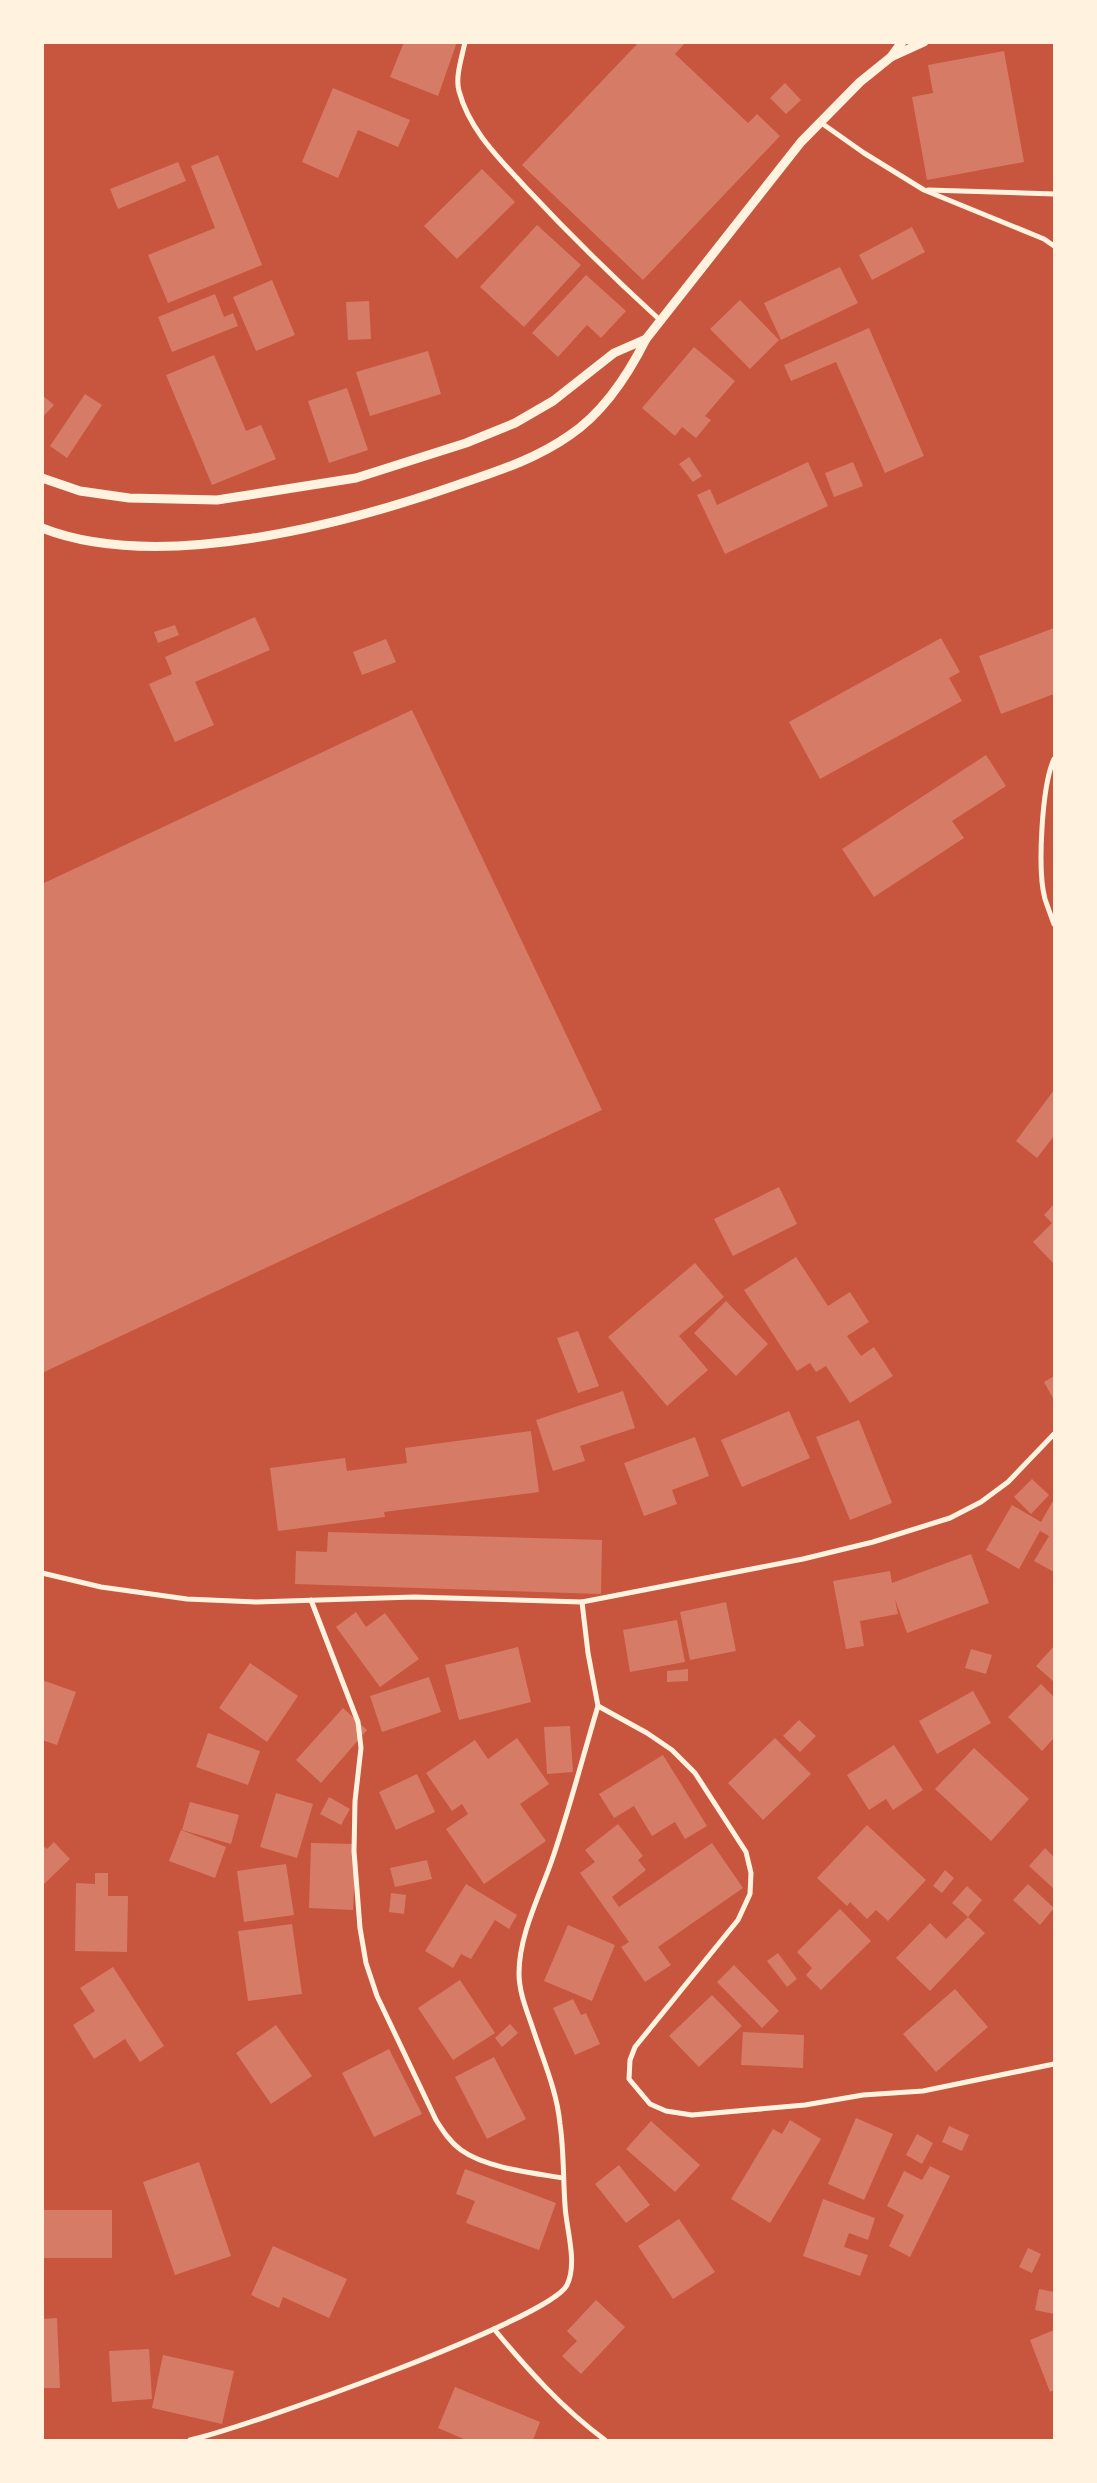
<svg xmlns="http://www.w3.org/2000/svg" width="1097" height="2483" font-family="Quicksand,sans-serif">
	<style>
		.building { fill: #d67c66 }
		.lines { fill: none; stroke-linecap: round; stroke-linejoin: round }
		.minor { stroke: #fff3e0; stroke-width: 5 }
		.tertiary { stroke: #fff3e0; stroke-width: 9 }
	</style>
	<rect width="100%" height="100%" fill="#c8553d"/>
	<g class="building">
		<polygon points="404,42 457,42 438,96 390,77"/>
		<polygon points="639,42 686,42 675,54 748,123 757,114 780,136 643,280 522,165"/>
		<polygon points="1004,51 1024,162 927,180 912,97 933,93 928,65"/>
		<polygon points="785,83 801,100 786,114 770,98"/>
		<polygon points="333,88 410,120 398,147 358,130 338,178 302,162"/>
		<polygon points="218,155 262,265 168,303 148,255 215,228 191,166"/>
		<polygon points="178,162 186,181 118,209 110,189"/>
		<polygon points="482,169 515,202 457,259 424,226"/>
		<polygon points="537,225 581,265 524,327 480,287"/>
		<polygon points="912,227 925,252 872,280 859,255"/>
		<polygon points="840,267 858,303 781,340 764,303"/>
		<polygon points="586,275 626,311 601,338 587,325 558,357 532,333"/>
		<polygon points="272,280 295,335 256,351 233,297"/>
		<polygon points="215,294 224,317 233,313 238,326 172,352 158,317"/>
		<polygon points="740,300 779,340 750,369 710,329"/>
		<polygon points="369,301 371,339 348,340 346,302"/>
		<polygon points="869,328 924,456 885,473 836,362 791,381 784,365"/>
		<polygon points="694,347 735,381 705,416 711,420 696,438 682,427 675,436 642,408"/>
		<polygon points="428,351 441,394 370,416 356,372"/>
		<polygon points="214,355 246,431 261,425 276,459 212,485 166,375"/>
		<polygon points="347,388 368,450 329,463 308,401"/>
		<polygon points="85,394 102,405 67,458 50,446"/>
		<polygon points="42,395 54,405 42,418"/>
		<polygon points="689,457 702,476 693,482 679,464"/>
		<polygon points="808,462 828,506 725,554 697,495 710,489 717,505"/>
		<polygon points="853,462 863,486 834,497 825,473"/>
		<polygon points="255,617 270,650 195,682 214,725 175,742 149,684 172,674 165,657"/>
		<polygon points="175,625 179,635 158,643 154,632"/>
		<polygon points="1054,628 1054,694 1001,714 979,656"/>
		<polygon points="941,638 960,672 949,678 962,701 820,779 789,722"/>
		<polygon points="386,639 396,662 362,675 353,652"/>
		<polygon points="412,710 602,1110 42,1373 42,884"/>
		<polygon points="986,755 1006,786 952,821 964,838 874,897 842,849"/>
		<polygon points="1054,1090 1054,1136 1037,1158 1016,1141"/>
		<polygon points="779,1187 797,1224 733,1256 714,1219"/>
		<polygon points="1054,1204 1054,1264 1033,1242 1052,1223 1044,1215"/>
		<polygon points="796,1257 828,1306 850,1292 869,1322 847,1336 861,1356 874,1347 893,1376 850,1403 826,1366 816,1372 810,1363 797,1371 744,1290"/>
		<polygon points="695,1263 724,1297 679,1336 708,1370 667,1406 608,1337"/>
		<polygon points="726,1301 768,1344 736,1376 694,1333"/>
		<polygon points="578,1331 599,1386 578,1393 557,1338"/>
		<polygon points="1054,1376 1054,1400 1044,1382"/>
		<polygon points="623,1391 635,1428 580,1446 585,1461 553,1471 536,1420"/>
		<polygon points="789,1411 810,1458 742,1487 721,1440"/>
		<polygon points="859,1420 892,1503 850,1520 816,1437"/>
		<polygon points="531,1431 539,1492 384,1512 385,1517 278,1531 270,1468 345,1458 347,1471 407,1463 405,1448"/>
		<polygon points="695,1437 709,1476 672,1490 677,1504 644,1516 624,1463"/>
		<polygon points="1032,1479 1049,1495 1031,1514 1014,1497"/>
		<polygon points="1054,1499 1054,1572 1034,1561 1049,1536 1040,1531 1019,1569 986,1550 1012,1505 1041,1522"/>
		<polygon points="328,1532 602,1540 601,1594 295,1584 296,1551 327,1552"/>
		<polygon points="971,1554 989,1603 907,1633 895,1599 898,1614 860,1621 864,1646 846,1649 833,1581 890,1571 892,1583"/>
		<polygon points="726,1602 736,1651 690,1660 680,1612"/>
		<polygon points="356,1612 366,1627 385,1613 419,1659 380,1687 336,1627"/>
		<polygon points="677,1620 685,1662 630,1672 623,1630"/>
		<polygon points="1054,1646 1054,1682 1036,1666"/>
		<polygon points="518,1647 531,1702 459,1720 445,1665"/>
		<polygon points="971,1649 992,1655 986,1674 965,1668"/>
		<polygon points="250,1663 298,1696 267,1742 219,1708"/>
		<polygon points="688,1669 688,1681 667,1682 667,1671"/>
		<polygon points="429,1677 441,1712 382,1732 370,1696"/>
		<polygon points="42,1680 76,1692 57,1745 42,1740"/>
		<polygon points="1041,1684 1054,1697 1054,1738 1042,1751 1008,1717"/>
		<polygon points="973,1691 991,1723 937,1754 919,1721"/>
		<polygon points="343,1708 367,1730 321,1783 296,1760"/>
		<polygon points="799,1720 816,1736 800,1752 783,1736"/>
		<polygon points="570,1726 573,1772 547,1774 544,1727"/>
		<polygon points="208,1733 260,1751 248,1785 196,1767"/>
		<polygon points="517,1738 549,1784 520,1804 546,1841 484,1884 446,1829 468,1814 462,1804 452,1811 426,1773 475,1740 488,1759"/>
		<polygon points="775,1738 811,1774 763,1820 728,1783"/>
		<polygon points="894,1745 923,1790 893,1810 886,1799 869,1810 847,1775"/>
		<polygon points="974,1748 1029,1799 991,1841 935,1789"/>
		<polygon points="663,1755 707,1826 685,1839 675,1822 652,1836 634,1806 614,1818 599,1794"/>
		<polygon points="417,1774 435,1812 396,1830 379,1792"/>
		<polygon points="276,1793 313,1804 297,1858 260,1847"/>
		<polygon points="329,1797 350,1809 341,1825 320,1814"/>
		<polygon points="190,1802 239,1815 231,1844 182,1830"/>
		<polygon points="618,1824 643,1856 638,1860 646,1870 612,1897 619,1907 712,1843 743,1888 658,1947 671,1965 645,1982 621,1947 629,1942 580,1873 595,1862 585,1850"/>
		<polygon points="867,1825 926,1880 888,1921 876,1910 867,1919 850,1902 847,1906 817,1878"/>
		<polygon points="181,1830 226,1847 215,1878 169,1861"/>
		<polygon points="54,1842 70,1859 42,1886 42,1845 47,1849"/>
		<polygon points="311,1843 356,1844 353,1910 309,1908"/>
		<polygon points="1045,1848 1054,1857 1054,1889 1029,1866"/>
		<polygon points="427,1860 432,1879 395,1887 390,1868"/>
		<polygon points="286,1864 294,1915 244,1922 237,1871"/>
		<polygon points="945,1870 954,1878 942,1893 933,1886"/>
		<polygon points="95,1873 108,1873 108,1896 128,1896 127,1952 75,1951 76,1883 95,1884"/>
		<polygon points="466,1884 517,1915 509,1929 495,1920 471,1959 461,1954 453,1968 425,1951"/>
		<polygon points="1028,1884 1054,1908 1040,1925 1013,1900"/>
		<polygon points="967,1886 982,1900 968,1917 952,1903"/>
		<polygon points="391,1893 406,1895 404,1914 389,1912"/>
		<polygon points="840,1909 871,1941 821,1990 806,1975 812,1968 797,1952"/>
		<polygon points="968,1917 985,1933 930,1991 896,1958 930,1923 946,1939"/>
		<polygon points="292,1924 302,1994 248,2001 238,1931"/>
		<polygon points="568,1925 615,1945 592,2001 544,1981"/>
		<polygon points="778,1953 797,1979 787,1987 767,1961"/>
		<polygon points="734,1965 779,2011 762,2028 717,1982"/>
		<polygon points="113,1967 164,2046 140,2062 125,2039 94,2059 73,2025 95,2011 80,1988"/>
		<polygon points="460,1980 495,2033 453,2060 418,2008"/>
		<polygon points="955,1989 988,2027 936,2072 903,2034"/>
		<polygon points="712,1995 742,2026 699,2067 669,2036"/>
		<polygon points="573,1999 581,2015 586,2013 600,2044 575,2055 553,2008"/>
		<polygon points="510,2024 518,2033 502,2047 495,2038"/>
		<polygon points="276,2025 312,2076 271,2104 236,2053"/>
		<polygon points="743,2032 804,2035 803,2068 741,2065"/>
		<polygon points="389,2049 422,2114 374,2137 342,2073"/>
		<polygon points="494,2057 526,2119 487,2139 455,2077"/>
		<polygon points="856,2118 893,2134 864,2200 828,2184"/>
		<polygon points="790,2120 821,2139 770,2223 731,2199 773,2129 782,2134"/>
		<polygon points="651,2121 700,2165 675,2192 626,2149"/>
		<polygon points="949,2126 969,2135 962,2151 942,2142"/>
		<polygon points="917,2134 933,2143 922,2164 906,2155"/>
		<polygon points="199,2162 231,2256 175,2275 143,2182"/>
		<polygon points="619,2165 650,2205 626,2223 595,2184"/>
		<polygon points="930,2166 950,2176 910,2257 889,2246 904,2215 887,2206 904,2171 922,2180"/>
		<polygon points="465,2169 556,2203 539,2250 466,2223 475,2201 456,2194"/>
		<polygon points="823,2199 875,2218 868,2240 849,2233 844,2247 868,2255 860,2276 803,2256"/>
		<rect x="42" y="2210" width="70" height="48"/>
		<polygon points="679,2219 715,2272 673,2299 638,2246"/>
		<polygon points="273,2246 347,2279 329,2318 283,2297 279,2308 251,2295"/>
		<polygon points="1028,2248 1041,2254 1032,2273 1019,2267"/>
		<polygon points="1039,2289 1054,2292 1054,2314 1035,2310"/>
		<polygon points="596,2300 625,2327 581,2374 562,2356 577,2341 567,2331"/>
		<polygon points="57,2318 60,2388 42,2388 42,2319"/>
		<polygon points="1054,2330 1054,2390 1050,2392 1030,2340"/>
		<polygon points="149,2349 152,2399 112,2402 109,2351"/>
		<polygon points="163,2355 234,2371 222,2424 152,2408"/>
		<polygon points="455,2387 540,2422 533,2440 466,2440 438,2428"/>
	</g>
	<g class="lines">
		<g class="minor">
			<path d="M465,42C462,57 455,77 459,91C470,132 501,160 528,190C571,236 615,279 661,321"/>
			<polyline points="820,122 864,153 924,190 1044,239 1054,246"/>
			<polyline points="928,190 1054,194"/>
			<path d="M1054,759C1042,785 1037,870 1045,899C1048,908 1051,916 1054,924"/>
			<polyline points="42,1573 101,1587 187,1599 256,1602 414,1597 582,1602 803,1559 873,1542 950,1518 981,1502 1008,1482 1054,1434"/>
			<path d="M311,1600L358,1722L361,1748L355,1801L354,1851L360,1928L366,1963L377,1996L436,2120C443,2131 450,2142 461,2150C486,2168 533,2173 563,2178"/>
			<polyline points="582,1602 588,1653 598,1706 647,1733 672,1750 695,1773 746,1852 751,1873 750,1894 738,1920 635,2047 630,2060 629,2079 650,2104 666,2111 692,2115 805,2105 863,2095 923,2091 1054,2064"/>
			<path d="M494,2329C528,2370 562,2408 605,2440"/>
			<path d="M190,2440C242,2429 549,2320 567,2285C578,2262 566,2229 565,2205C563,2178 564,2151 560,2124C557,2092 544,2062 534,2032C528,2013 519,1994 519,1973C519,1934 541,1893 553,1857C570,1807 583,1756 598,1706"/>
		</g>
		<g class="tertiary">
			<polyline points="891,57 924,42"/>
			<polyline points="42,478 80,491 129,498 217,500 356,478 466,443 515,423 553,401 614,353 646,339"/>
			<path d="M42,528C159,574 346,524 460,484C498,471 536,459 570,435C604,412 628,375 646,339L801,142L860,82L891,57L902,42"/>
		</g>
	</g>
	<rect width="1097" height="2483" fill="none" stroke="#fff3e0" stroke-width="88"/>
</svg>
